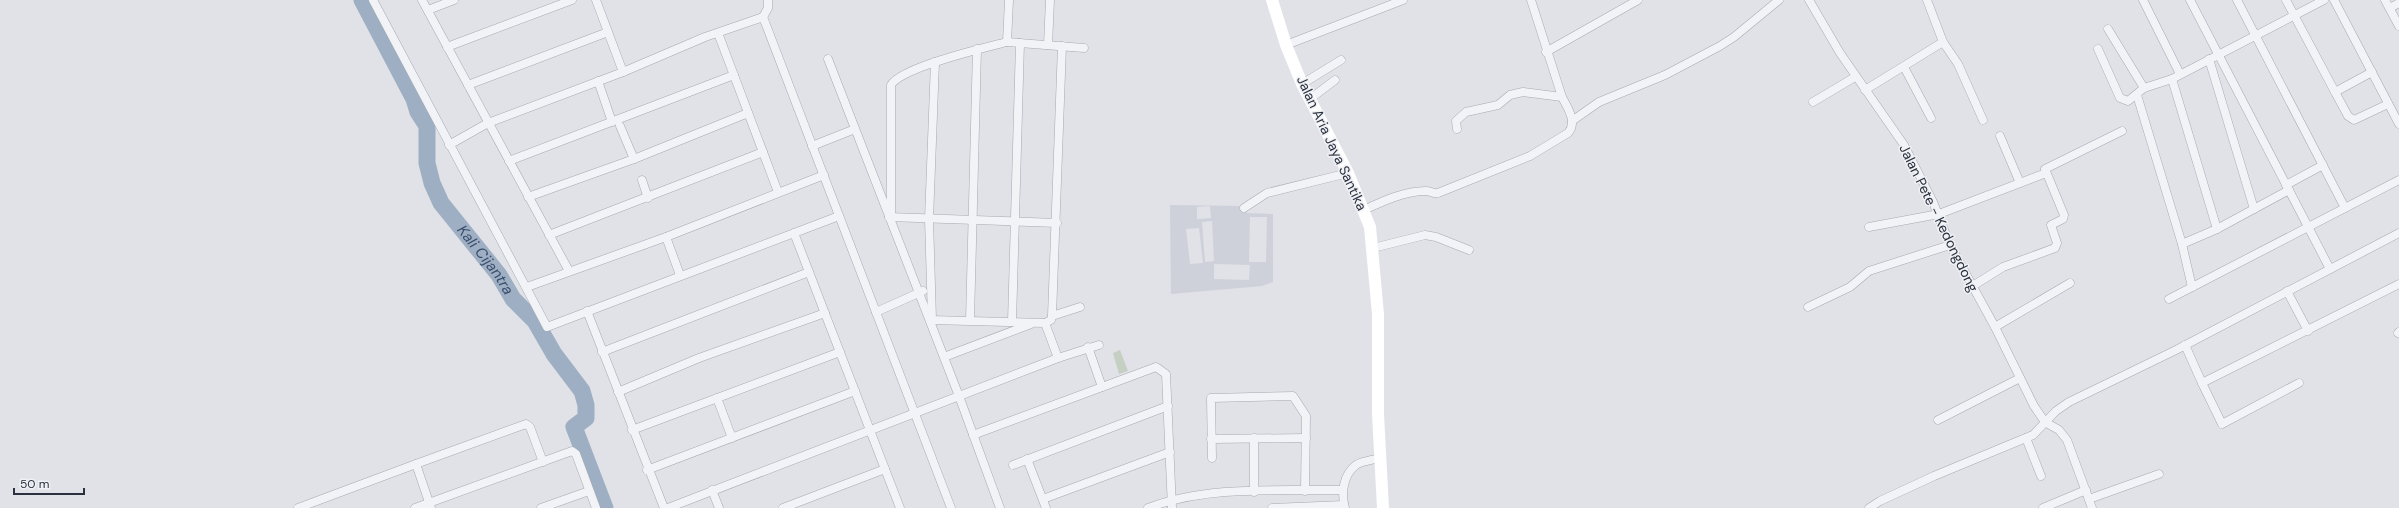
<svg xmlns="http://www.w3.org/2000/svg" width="2399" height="508" font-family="'DM Sans',sans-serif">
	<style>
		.built { fill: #ced1d9; fill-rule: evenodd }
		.green { fill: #c5d0c2 }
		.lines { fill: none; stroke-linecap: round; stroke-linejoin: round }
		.river { stroke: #9eafc3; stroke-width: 17 }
		.street-casing { stroke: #a6a9b1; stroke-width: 9 }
		.street { stroke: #f2f3f6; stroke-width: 8 }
		.secondary { stroke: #fff; stroke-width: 12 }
		.labels { text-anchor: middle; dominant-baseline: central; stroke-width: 3; stroke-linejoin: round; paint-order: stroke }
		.street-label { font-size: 14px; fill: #2a303d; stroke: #eff1f5 }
		.water-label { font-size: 15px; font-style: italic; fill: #394d6c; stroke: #eff1f5 }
	</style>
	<rect width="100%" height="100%" fill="#e0e2e7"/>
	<path class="built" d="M1170,205L1242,206L1247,213L1273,214V282L1262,286L1171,294ZM1210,206L1211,218L1197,219V207ZM1250,217H1267L1266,262H1249ZM1212,221L1214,261L1205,262L1202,222ZM1199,228L1203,263L1190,264L1186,229ZM1214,264L1250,265L1249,280L1214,279Z"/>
	<polygon class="green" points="1120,350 1128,371 1119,374 1113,353"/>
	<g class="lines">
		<path class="river" id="s1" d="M362,0L414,99L418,112L427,126V163L432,183L441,203L499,275L513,299L535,321L554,354L582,391L586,405V418L574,427L605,508"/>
		<defs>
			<g id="street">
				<polyline points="373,0 547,327 839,216"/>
				<polyline points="422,0 569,271"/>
				<polyline points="596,0 623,72"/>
				<polyline points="1531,0 1562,97"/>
				<polyline points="1809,0 1840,53 1904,145 1933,202 1950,245 1995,327 2034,406 2045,422 2059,430 2067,440 2092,508"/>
				<polyline points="2143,0 2180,74"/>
				<polyline points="2190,0 2330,269"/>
				<polyline points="2237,0 2345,208"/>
				<polyline points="2286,0 2335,92 2372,72"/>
				<polyline points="2334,0 2399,124"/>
				<polyline points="2385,0 2399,26"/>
				<polyline points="2390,8 2399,3"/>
				<polyline points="428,10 454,0"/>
				<polyline points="763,17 768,8 768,0"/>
				<polyline points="2108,29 2144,88"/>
				<polyline points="718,33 778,192"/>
				<polyline points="1007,42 1084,48"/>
				<polyline points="1943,42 1958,64 1983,120"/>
				<polyline points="1048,45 1050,0"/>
				<polyline points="1286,45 1403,0"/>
				<polyline points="447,47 572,0"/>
				<polyline points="2098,49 2120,98 2128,101 2144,88 2172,79 2324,0"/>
				<polyline points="1546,52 1638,0"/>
				<polyline points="828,59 959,396 1000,508"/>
				<polyline points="2209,59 2254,209"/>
				<polyline points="1904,67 1931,118"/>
				<polyline points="2172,79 2217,229"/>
				<polyline points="598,81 612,122"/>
				<polyline points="1302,84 1341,60"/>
				<polyline points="468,85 608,32"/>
				<polyline points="1865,90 1943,42 1927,0"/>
				<polyline points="2335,92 2348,116 2354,120 2388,104"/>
				<polyline points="2137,95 2182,244 2192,287"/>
				<polyline points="1310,99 1335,80"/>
				<polyline points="1813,102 1855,77"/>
				<polyline points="1572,121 1599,102 1665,75 1720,46 1734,37 1779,0"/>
				<polyline points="620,126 634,159"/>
				<polyline points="2000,136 2020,183"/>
				<polyline points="449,145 488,123 623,72 705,37 763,17 951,508"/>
				<polyline points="812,146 855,129"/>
				<polyline points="509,161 734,75"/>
				<polyline points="642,180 648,198"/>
				<polyline points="2286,185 2323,165"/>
				<polyline points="528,197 634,159 748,113"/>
				<polyline points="1244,208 1267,193 1348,173"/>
				<path d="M1364,210C1383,201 1405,191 1426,191C1430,191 1434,194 1438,193L1530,156L1568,133C1578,122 1567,107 1562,97L1523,92L1510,95L1498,105L1466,112L1456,121L1457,129"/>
				<polyline points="889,217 1057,223"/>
				<path d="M891,217V85C902,67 984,48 1007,42L1009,0"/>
				<polyline points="1869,227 1939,214 2046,173"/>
				<polyline points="794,233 900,508"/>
				<polyline points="549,235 763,152"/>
				<polyline points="666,237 680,275"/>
				<polyline points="2182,244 2217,229 2289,190"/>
				<polyline points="1373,248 1425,235 1436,237 1469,250"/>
				<polyline points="527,287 666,237 824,175"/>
				<polyline points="1971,287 2003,267 2055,248 2057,243 2051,225 2063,219 2064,215 2045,169 2122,131"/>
				<polyline points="2287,291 2308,331"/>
				<polyline points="2169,299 2399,180"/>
				<polyline points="1808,307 1850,287 1869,271 1950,245"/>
				<polyline points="587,311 664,508"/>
				<polyline points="876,312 923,291"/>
				<polyline points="1052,316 1080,307"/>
				<polyline points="932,319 929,219 935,62"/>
				<polyline points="930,320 1045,323 1058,358"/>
				<polyline points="970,320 977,49"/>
				<polyline points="1012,322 1020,43"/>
				<polyline points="1045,323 1051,320 1052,316 1062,46"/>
				<polyline points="1995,327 2070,283"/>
				<polyline points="2398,333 2399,332"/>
				<polyline points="2185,345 2202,383"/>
				<polyline points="1088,347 1102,387"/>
				<polyline points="602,352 809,272"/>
				<polyline points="944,357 1031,324"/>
				<polyline points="2299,383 2222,424 2202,383 2399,284"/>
				<polyline points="618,392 699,358 825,313"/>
				<polyline points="717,398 732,438"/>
				<polyline points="1938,420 2020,378"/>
				<polyline points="632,430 840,352"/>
				<polyline points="973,435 1156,367 1166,374 1172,508"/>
				<polyline points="1254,438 1254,492"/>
				<polyline points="2026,438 2041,476"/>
				<polyline points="1211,439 1306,438"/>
				<polyline points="1212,458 1211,398 1293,396 1306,416 1305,491"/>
				<polyline points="1027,459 1046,508"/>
				<polyline points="1013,465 1168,406"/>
				<polyline points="647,470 855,391"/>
				<polyline points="712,490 719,508"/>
				<polyline points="1043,499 1170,452"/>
				<polyline points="2089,499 2159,474"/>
				<polyline points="298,508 416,464"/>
				<polyline points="415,508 572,451 576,454 596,508"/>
				<polyline points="431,508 416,464 526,424 530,427 543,462"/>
				<polyline points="541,508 589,491"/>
				<polyline points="668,508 1058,358 1099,345"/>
				<polyline points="783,508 885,469"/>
				<path d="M1148,508C1208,485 1279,491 1342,490"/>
				<polyline points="1272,508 1344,505"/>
				<path d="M1345,508C1341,493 1343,475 1356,465C1362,461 1373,460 1380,458"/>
				<polyline points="1869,508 1880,501 1934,476 2033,435 2056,411 2069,402 2176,350 2399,233"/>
				<polyline points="2043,508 2086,490"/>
			</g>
		</defs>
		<use href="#street" class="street-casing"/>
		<use href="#street" class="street"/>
		<polyline class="secondary" points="1272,0 1286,45 1302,84 1348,173 1370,227 1378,314 1378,414 1383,508"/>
	</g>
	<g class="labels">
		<g class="street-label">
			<text transform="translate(1332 143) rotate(65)">Jalan Aria Jaya Santika</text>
			<text transform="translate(1939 218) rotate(64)">Jalan Pete - Kedongdong</text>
		</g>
		<g class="water-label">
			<text stroke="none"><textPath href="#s1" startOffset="294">Kali Cijantra</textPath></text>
		</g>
	</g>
	<path d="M14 488v6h70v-6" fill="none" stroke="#2a303d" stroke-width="2"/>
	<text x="20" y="488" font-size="12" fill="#2a303d" stroke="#eff1f5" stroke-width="3" paint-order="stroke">50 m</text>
</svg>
